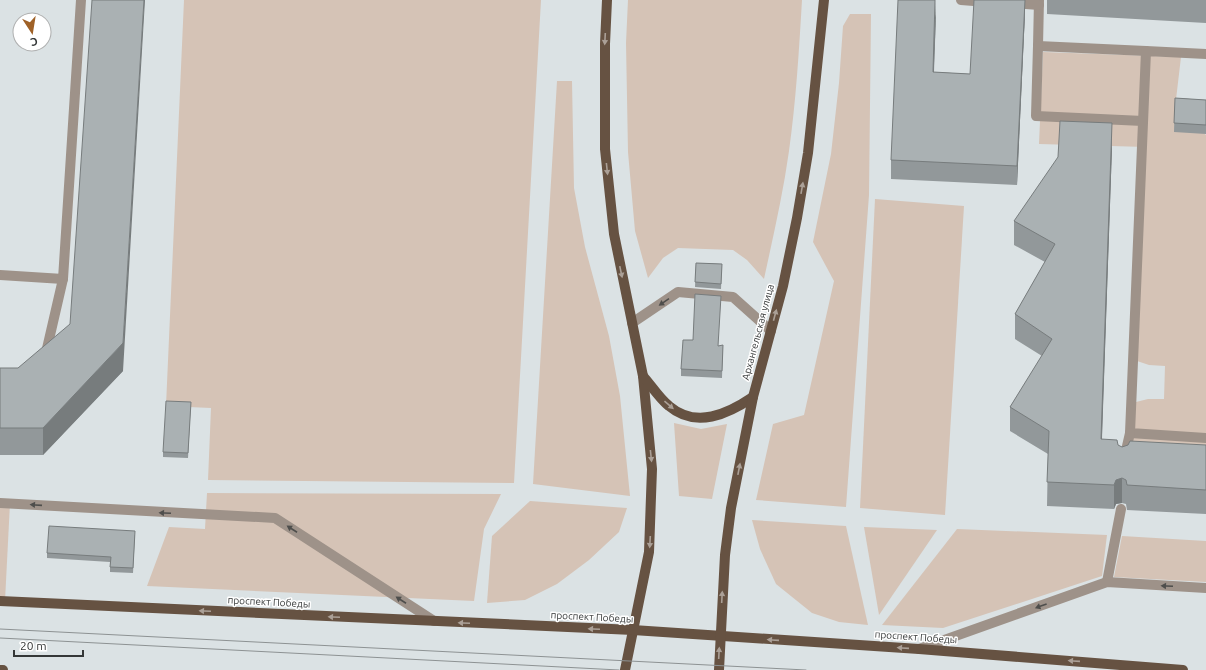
<svg xmlns="http://www.w3.org/2000/svg" width="1206" height="670" font-family="Ubuntu,sans-serif">
	<style>
		.green { fill: #d5c3b6 }
		.lines { fill: none; stroke-linecap: round; stroke-linejoin: round }
		.minor { stroke: #9e9289; stroke-width: 10 }
		.major { stroke: #665242; stroke-width: 10 }
		.tram { stroke: #8d9293; stroke-width: 1 }
		.wall { fill: #92989a }
		.shaded-wall { fill: #777c7d }
		.building { fill: #aab1b3; stroke: #777c7d }
		.oneway { fill: #aba097 }
		.oneway2 { fill: #4e4e4c }
		.labels { text-anchor: middle; dominant-baseline: central; stroke-width: 3; stroke-linejoin: round; paint-order: stroke }
		.street-label { font-size: 10px; fill: #343737; stroke: #fff }
	</style>
	<rect width="100%" height="100%" fill="#dbe2e4"/>
	<g class="green">
		<polygon points="184,0 541,0 514,483 208,480 211,408 166,406"/>
		<path d="M628,0H802C799,51 796,101 789,151C783,194 773,237 764,279L747,260L733,250L678,248L663,258L648,278L635,231L628,152L626,43Z"/>
		<polygon points="850,14 871,14 869,195 846,507 756,500 773,424 804,415 834,281 813,242 831,154 839,83 843,26"/>
		<polygon points="1043,52 1181,57 1175,108 1206,135 1206,469 1123,465 1136,402 1148,399 1164,399 1165,366 1149,365 1137,361 1146,147 1039,144"/>
		<polygon points="557,81 572,81 574,188 585,247 609,336 620,396 630,496 533,484"/>
		<polygon points="875,199 964,206 945,515 860,508"/>
		<polygon points="674,423 701,429 727,424 712,499 679,496"/>
		<polygon points="207,493 501,494 484,529 474,601 147,586 169,527 205,529"/>
		<polygon points="530,501 627,508 619,532 589,560 557,584 525,600 487,603 492,536"/>
		<polygon points="0,503 10,503 5,601 0,601"/>
		<polygon points="752,520 846,526 868,625 839,622 812,613 776,584 760,549"/>
		<polygon points="864,527 937,530 879,615"/>
		<polygon points="957,529 1107,535 1102,576 943,628 882,625"/>
		<polygon points="1122,536 1206,541 1206,582 1114,577"/>
	</g>
	<g class="lines">
		<g class="minor">
			<polyline points="961,0 987,2"/>
			<polyline points="1039,0 1038,46 1146,51"/>
			<polyline points="1011,3 1039,5"/>
			<polyline points="1038,46 1036,116 1143,121"/>
			<polyline points="1206,54 1146,51 1130,433 1206,438"/>
			<polyline points="0,275 63,279 81,0"/>
			<polyline points="632,323 678,292 733,297 771,331"/>
			<polyline points="45,357 63,279"/>
			<polyline points="1124,459 1130,433"/>
			<polyline points="0,503 275,518 434,621"/>
			<polyline points="1107,582 1121,509"/>
			<polyline points="919,649 1107,582 1206,588"/>
		</g>
		<g class="major">
			<polyline points="607,0 605,44 605,149 614,234 643,376 652,469 649,552 625,670"/>
			<path d="M643,376C651,385 659,398 669,406C696,429 728,414 753,397"/>
			<polyline points="0,601 633,630 919,649 1183,670"/>
			<polyline points="0,670 3,670"/>
			<polyline points="719,670 725,555 731,508 753,397 783,286 797,218 808,153 824,0"/>
		</g>
		<g class="tram">
			<polyline points="0,629 806,670"/>
			<polyline points="0,638 619,670"/>
		</g>
	</g>
	<g class="wall">
		<polygon points="1025,0 1025,13 1017,185 891,179 891,160 936,14 934,72 970,74"/>
		<polygon points="1047,0 1206,0 1206,23 1047,14"/>
		<polygon points="1175,98 1206,100 1206,134 1174,132"/>
		<polygon points="1112,147 1102,439 1122,447 1206,445 1206,514 1127,510 1126,504 1122,503 1116,504 1114,509 1047,506 1048,454 1010,431 1010,407 1042,356 1015,339 1015,314 1045,262 1014,245 1014,221"/>
		<polygon points="696,263 722,264 721,289 695,287"/>
		<polygon points="723,345 722,378 681,376 681,369 719,346"/>
		<polygon points="0,368 123,371 43,455 0,455"/>
		<polygon points="191,402 188,458 163,457 163,452"/>
		<polygon points="135,535 133,573 110,572 110,562 47,558 47,553"/>
	</g>
	<g class="shaded-wall">
		<polygon points="144,0 145,0 123,371 43,455 43,428 123,343"/>
		<polygon points="936,0 936,14 933,91 933,72"/>
		<polygon points="1025,0 1025,13 1017,185 1017,166"/>
		<polygon points="1112,123 1112,147 1101,463 1101,439"/>
		<polygon points="1122,478 1122,503 1116,504 1114,509 1114,485 1116,480"/>
	</g>
	<g class="building">
		<polygon points="92,0 144,0 123,343 43,428 0,428 0,368 18,368 70,324"/>
		<polygon points="898,0 935,0 933,72 970,74 974,0 1025,0 1017,166 891,160"/>
		<polygon points="1175,98 1206,100 1206,125 1174,123"/>
		<polygon points="1060,121 1112,123 1101,439 1117,440 1118,445 1122,447 1128,445 1130,441 1206,445 1206,490 1127,485 1126,480 1122,478 1116,480 1114,485 1047,482 1049,431 1010,407 1052,339 1015,314 1055,244 1014,221 1058,157"/>
		<polygon points="696,263 722,264 721,284 695,282"/>
		<polygon points="695,294 721,296 718,346 723,345 722,371 681,369 683,340 693,340"/>
		<polygon points="166,401 191,402 188,453 163,452"/>
		<polygon points="49,526 135,531 133,568 110,567 111,557 47,553"/>
	</g>
	<defs><path id="oneway-solid" d="M-6-.8H1V-3.2L6.5 0L1 3.2V.8H-6Z"/></defs>
	<g class="oneway">
		<use href="#oneway-solid" transform="translate(605 39) rotate(93)"/>
		<use href="#oneway-solid" transform="translate(607 169) rotate(84)"/>
		<use href="#oneway-solid" transform="translate(802 188) rotate(-80)"/>
		<use href="#oneway-solid" transform="translate(621 272) rotate(78)"/>
		<use href="#oneway-solid" transform="translate(775 315) rotate(-75)"/>
		<use href="#oneway-solid" transform="translate(669 405) rotate(41)"/>
		<use href="#oneway-solid" transform="translate(651 456) rotate(84)"/>
		<use href="#oneway-solid" transform="translate(739 469) rotate(-79)"/>
		<use href="#oneway-solid" transform="translate(650 542) rotate(93)"/>
		<use href="#oneway-solid" transform="translate(722 597) rotate(-87)"/>
		<use href="#oneway-solid" transform="translate(205 611) rotate(-177)"/>
		<use href="#oneway-solid" transform="translate(334 617) rotate(-177)"/>
		<use href="#oneway-solid" transform="translate(464 623) rotate(-178)"/>
		<use href="#oneway-solid" transform="translate(594 629) rotate(-177)"/>
		<use href="#oneway-solid" transform="translate(773 640) rotate(-176)"/>
		<use href="#oneway-solid" transform="translate(903 648) rotate(-176)"/>
		<use href="#oneway-solid" transform="translate(719 653) rotate(-87)"/>
		<use href="#oneway-solid" transform="translate(1074 661) rotate(-176)"/>
	</g>
	<g class="oneway2">
		<use href="#oneway-solid" transform="translate(664 302) rotate(146)"/>
		<use href="#oneway-solid" transform="translate(36 505) rotate(-176)"/>
		<use href="#oneway-solid" transform="translate(165 513) rotate(-177)"/>
		<use href="#oneway-solid" transform="translate(292 529) rotate(-147)"/>
		<use href="#oneway-solid" transform="translate(1167 586) rotate(-177)"/>
		<use href="#oneway-solid" transform="translate(401 600) rotate(-147)"/>
		<use href="#oneway-solid" transform="translate(1041 606) rotate(160)"/>
	</g>
	<g class="labels">
		<g class="street-label">
			<text transform="translate(758 332) rotate(-75)">Архангельская улица</text>
			<text transform="translate(269 602) rotate(3)">проспект Победы</text>
			<text transform="translate(592 617) rotate(3)">проспект Победы</text>
			<text transform="translate(916 637) rotate(4)">проспект Победы</text>
		</g>
	</g>
	<g transform="translate(32 32) rotate(168)"><circle r="19" fill="#ffffff" stroke="#aeafaf"/>
	<path d="M0-3L7 15L0 10L-7 15Z" fill="#9f6127"/>
	<text y="-6" font-size="11" font-weight="bold" text-anchor="middle" fill="#343737">С</text>
	</g>
	<path d="M14 650v6h69v-6" fill="none" stroke="#343737" stroke-width="2"/>
	<text x="20" y="650" font-size="12" fill="#343737" stroke="#ffffff" stroke-width="3" paint-order="stroke">20 m</text>
</svg>
